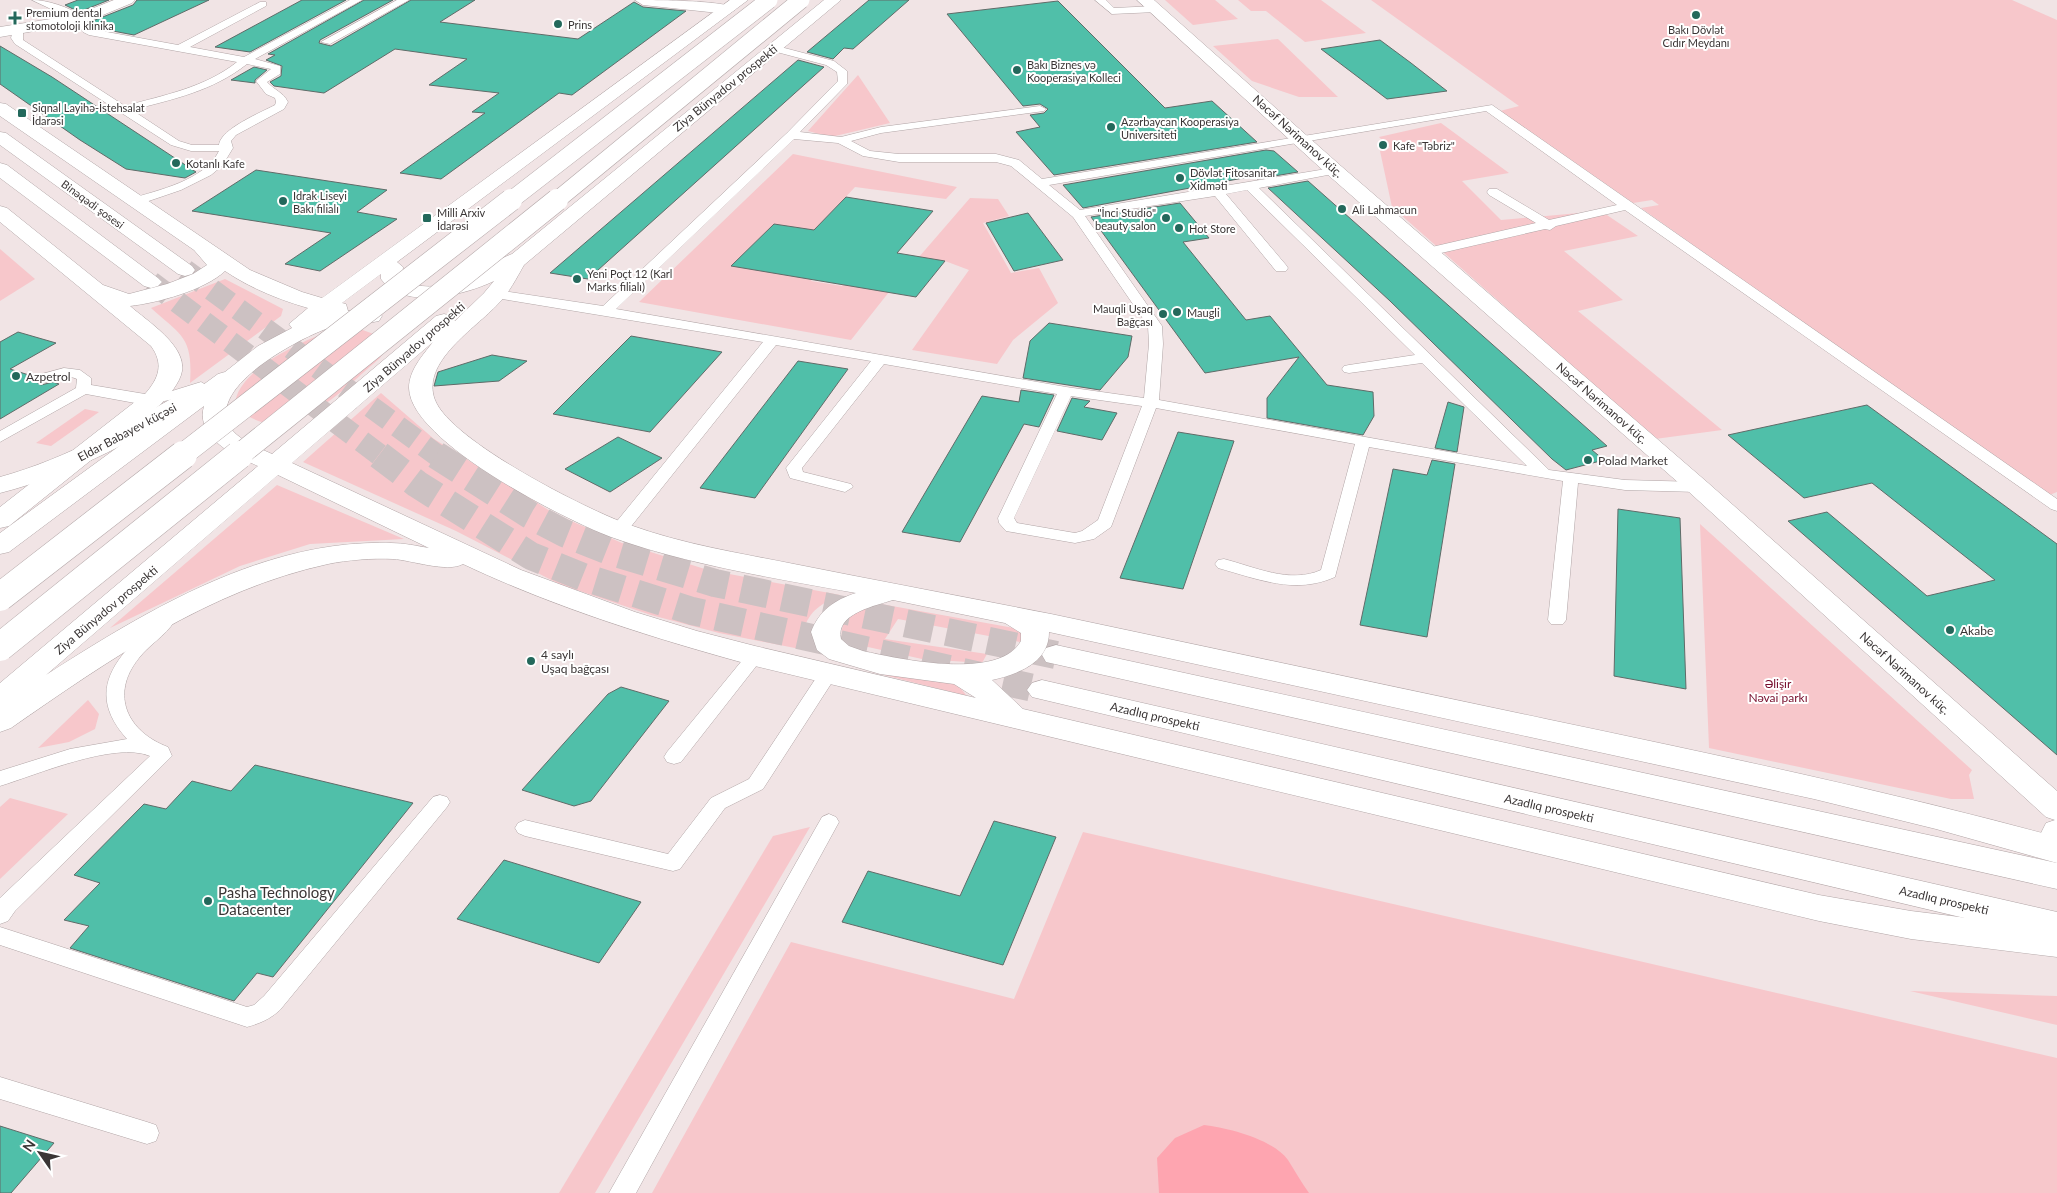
<svg xmlns="http://www.w3.org/2000/svg" width="2057" height="1193" font-family="Lato,sans-serif">
	<style>
		.green { fill: #f7c7cb }
		.water { fill: #fea5b0 }
		.building { fill: #50bfa9; stroke: #606b68 }
		.lines { fill: none; stroke-linecap: round; stroke-linejoin: round }
		.primary-tunnel-far1 { stroke: #ccc1c2; stroke-width: 22; stroke-dasharray: 22 11; stroke-linecap: butt }
		.primary-tunnel { stroke: #ccc1c2; stroke-width: 28; stroke-dasharray: 28 14; stroke-linecap: butt }
		.service-casing { stroke: #b1a5a6; stroke-width: 1 }
		.minor-casing { stroke: #b1a5a6; stroke-width: 1 }
		.tertiary-casing { stroke: #b1a5a6; stroke-width: 1 }
		.secondary-casing { stroke: #b1a5a6; stroke-width: 1 }
		.primary-casing { stroke: #b1a5a6; stroke-width: 1 }
		.service { fill: #fff; fill-rule: evenodd }
		.minor { fill: #fff; fill-rule: evenodd }
		.tertiary { fill: #fff; fill-rule: evenodd }
		.secondary { fill: #fff; fill-rule: evenodd }
		.primary { fill: #fff; fill-rule: evenodd }
		.primary-bridge-far2-casing { stroke: #b1a5a6; stroke-width: 18; stroke-linecap: butt }
		.primary-bridge-far1-casing { stroke: #b1a5a6; stroke-width: 23; stroke-linecap: butt }
		.primary-bridge-casing { stroke: #b1a5a6; stroke-width: 29; stroke-linecap: butt }
		.primary-bridge-far2 { stroke: #fff; stroke-width: 17 }
		.primary-bridge-far1 { stroke: #fff; stroke-width: 22 }
		.primary-bridge { stroke: #fff; stroke-width: 28 }
		.poi-dot { fill: #23685b; stroke: #fff; stroke-width: 2 }
		.labels { text-anchor: middle; dominant-baseline: central; stroke-width: 4; stroke-linejoin: round; paint-order: stroke }
		.far-poi-label { font-size: 11px; fill: #3a3535; stroke: #fff; text-anchor: start }
		.far-street-label { font-size: 11px; fill: #3a3535; stroke: #fff }
		.street-label { font-size: 12px; fill: #3a3535; stroke: #fff }
		.poi-label { font-size: 12px; fill: #3a3535; stroke: #fff; text-anchor: start }
		.park-label { font-size: 12px; fill: #760d2c; stroke: #fff }
		.near-poi-label { font-size: 15px; fill: #3a3535; stroke: #fff; text-anchor: start }
	</style>
	<rect width="100%" height="100%" fill="#f1e4e5"/>
	<g class="green">
		<polygon points="1165,0 1215,0 1238,19 1193,25"/>
		<polygon points="1238,0 1321,0 1366,33 1305,42 1266,11 1251,11"/>
		<polygon points="1371,0 2012,0 2057,20 2057,492 2047,496 1641,208 1659,205 1652,200 1633,203 1500,111 1519,106"/>
		<polygon points="1278,39 1338,97 1299,97 1252,81 1213,46"/>
		<polygon points="858,75 890,123 831,137 808,131"/>
		<polygon points="1441,123 1509,173 1462,181 1501,220 1601,211 1638,236 1564,251 1623,300 1578,311 1722,430 1655,439 1392,207 1380,151 1390,148 1379,137"/>
		<polygon points="793,154 957,187 946,199 855,187 831,213 837,255 805,229 774,224 732,265 828,262 811,281 842,286 859,268 889,292 851,340 639,302"/>
		<polygon points="970,198 998,199 1009,216 983,223 1011,273 1039,268 1058,303 1013,340 997,364 912,350 969,270 945,261 919,257"/>
		<polygon points="0,249 35,279 0,301"/>
		<path d="M225,279L283,309L281,316L190,383C193,337 182,336 151,308Z"/>
		<path d="M335,329H360L379,336L386,348L380,358C342,390 283,456 235,405C236,369 305,340 335,329Z"/>
		<path d="M381,393L434,439L555,514L622,543L708,570L840,595C818,606 808,611 802,636L810,651L719,633L651,615L559,584L456,531L303,462Z"/>
		<polygon points="85,409 99,412 51,446 36,443"/>
		<polygon points="277,485 404,539 310,544 240,566 110,628"/>
		<polygon points="1700,524 1972,770 1969,775 1974,799 1951,799 1709,748"/>
		<path d="M881,604L1025,630L1020,642L898,619L885,639L987,654L982,663L922,659L850,643L842,637C839,615 862,608 881,604Z"/>
		<polygon points="872,672 935,676 957,684 967,696"/>
		<polygon points="88,700 99,714 95,729 69,742 38,748"/>
		<polygon points="10,798 68,814 0,879 0,807"/>
		<polygon points="810,827 595,1193 559,1193 773,836"/>
		<polygon points="1083,832 2057,1058 2057,1193 652,1193 791,942 1014,999"/>
		<polygon points="1910,991 2057,996 2057,1025"/>
	</g>
	<path class="water" d="M1204,1125C1228,1128 1273,1139 1288,1160C1295,1171 1301,1182 1309,1193H1159L1157,1158L1175,1138Z"/>
	<g class="building">
		<polygon points="78,0 109,0 79,12 65,5"/>
		<polygon points="137,0 209,0 134,35 97,28 90,22 133,5"/>
		<polygon points="302,0 346,0 250,52 215,47"/>
		<polygon points="364,0 393,0 320,40 319,43 331,46 411,0 475,0 440,22 578,39 634,2 643,7 686,11 572,95 559,93 441,179 400,173 485,113 472,112 499,93 429,85 467,59 395,49 324,93 274,86 270,82 281,76 282,66 266,60 275,55 268,54"/>
		<polygon points="869,0 909,0 853,49 844,48 833,59 807,52"/>
		<polygon points="1058,1 1165,108 1212,101 1257,142 1054,175 1016,132 1040,127 1030,115 1044,113 1048,109 1040,104 1023,106 947,14"/>
		<polygon points="1380,40 1411,63 1447,91 1387,99 1321,49"/>
		<polygon points="0,46 52,77 196,172 185,178 126,169 80,140 0,84"/>
		<polygon points="798,60 824,67 588,279 550,273"/>
		<polygon points="254,67 267,70 255,80 255,83 231,80"/>
		<polygon points="1266,150 1274,151 1298,172 1257,179 1254,176 1083,208 1063,185"/>
		<polygon points="256,170 387,190 357,212 397,219 320,271 285,264 331,233 192,211"/>
		<polygon points="1308,181 1607,446 1592,450 1604,460 1566,470 1552,459 1390,301 1268,188"/>
		<polygon points="846,197 933,211 897,253 945,261 916,297 731,266 774,224 814,230"/>
		<polygon points="1180,203 1209,238 1183,242 1246,320 1270,316 1327,385 1373,392 1374,416 1363,435 1267,418 1267,398 1299,357 1205,373 1091,217"/>
		<polygon points="1028,213 1063,260 1014,271 986,223"/>
		<polygon points="1049,323 1132,336 1128,357 1100,390 1023,378 1030,341"/>
		<polygon points="18,332 56,343 10,369 35,377 33,380 41,385 53,382 59,384 0,419 0,342"/>
		<polygon points="631,336 722,352 650,432 553,414"/>
		<polygon points="492,355 527,361 499,381 434,386 438,372"/>
		<polygon points="798,361 848,369 755,498 700,488"/>
		<polygon points="1021,390 1054,395 1039,427 1024,424 960,542 902,532 982,396 1019,402"/>
		<polygon points="1072,398 1090,401 1084,407 1117,413 1102,440 1057,431"/>
		<polygon points="1448,402 1464,407 1457,452 1435,448"/>
		<polygon points="1867,405 2057,544 2057,755 1788,521 1827,512 1927,596 1995,580 1872,483 1804,498 1728,435"/>
		<polygon points="1178,432 1234,441 1183,589 1120,578"/>
		<polygon points="618,437 662,458 610,492 565,469"/>
		<polygon points="1432,460 1455,464 1427,637 1360,625 1393,469 1427,475"/>
		<polygon points="1618,509 1680,518 1686,689 1614,676"/>
		<polygon points="621,687 669,701 591,801 574,806 522,790 608,694"/>
		<polygon points="255,765 413,803 273,977 257,973 234,1001 70,948 89,926 64,920 100,883 74,875 144,804 166,809 192,781 231,791"/>
		<polygon points="994,821 1056,837 1003,965 842,922 868,871 960,896"/>
		<polygon points="504,860 641,902 599,963 457,919"/>
		<polygon points="0,1126 54,1143 11,1193 0,1193"/>
	</g>
	<g class="lines">
		<g class="primary-tunnel-far1">
			<polyline points="185,270 438,456"/>
			<polyline points="151,282 381,456"/>
		</g>
		<g class="primary-tunnel">
			<polyline points="379,455 417,484 531,556 583,577 692,611 1042,690"/>
			<polyline points="436,455 530,515 564,533 609,551 715,583 1056,655"/>
		</g>
		<defs>
			<g id="service">
				<path d="M32,0C48,0 68,7 82,16C88,20 89,27 96,30L178,45L260,2H266V6L190,47L244,57L350,0H362L255,59L280,66V74L267,82C274,90 283,92 288,102L284,109L236,135L231,141L233,148L222,166L211,175L181,190L134,206L130,205L128,202L130,199C158,190 204,181 219,151H191L171,145L15,44L11,38L14,26L23,28V40L125,106C164,95 204,88 237,62L89,35L83,32L76,21ZM247,64L271,69L256,81L266,94L275,98L276,102L275,105C262,112 220,129 219,145H192L179,141L132,110C174,99 213,91 247,64Z"/>
				<polygon points="397,0 409,0 330,44 321,42"/>
				<polygon points="1095,0 1106,0 1114,8 1156,6 1161,9 1156,12 1112,14"/>
				<path d="M773,45L834,61L847,71V84L800,132L841,137L881,127L1040,106L1046,109L1044,111L881,133L851,141L870,151L899,154H996L1019,160L1042,179L1492,105L2057,499V511L2051,509L1625,210L1556,226L1550,230L1545,229L1428,256L1423,255L1422,252L1423,249L1536,223L1489,195L1487,192L1489,189H1497L1549,220L1617,205L1486,111L1049,185L1080,210L1338,167V173L1259,188L1549,470L1625,480L1698,482L1706,487L1698,492L1625,490L1578,483L1566,620L1563,624H1551L1548,620L1563,481L1369,447L1335,577C1295,595 1258,579 1218,568L1215,564L1218,560L1224,559C1255,567 1290,584 1321,570L1355,444L1156,408L1111,527L1094,539L1075,543L1006,531L999,523L998,518L1057,394L884,364L802,468L803,472L851,484L853,487L845,492L790,478L786,468L871,361L776,345L625,534H613L611,530L613,526L763,342L496,298L489,294L496,290L603,306L787,133L838,81L837,72L826,65L769,50L768,48ZM794,139L838,143L863,156L899,162H996L1011,166L1073,217L1148,326L1149,344L1144,398L1066,387L616,309ZM1247,190L1415,355L1349,365L1344,366L1342,369L1344,372L1349,373L1422,363L1527,466L1159,400L1163,344L1162,326L1085,216L1215,196L1276,271H1286L1288,268L1286,265L1226,194ZM1071,396L1142,406L1098,520L1082,531L1075,533L1017,523L1014,518Z"/>
				<path d="M64,368L80,370L91,378V385L145,394L172,391L201,382L208,386L206,389L188,396L155,403H135L86,394L0,442V431L76,388L77,379C65,373 53,381 42,383L35,379L42,374Z"/>
				<path d="M165,616L171,618L174,622C165,636 149,645 139,658C109,695 128,732 168,747L172,756L15,911L8,921L0,924V898L150,756C115,741 36,775 0,786V771L70,749L127,739C82,689 119,654 159,618Z"/>
				<polygon points="755,650 761,652 764,656 761,660 681,762 674,764 667,762 664,757 667,752 749,652"/>
				<polygon points="829,667 836,669 838,673 763,789 725,808 680,869 673,871 525,836 518,833 515,828 518,823 525,820 668,854 711,798 749,779 822,669"/>
				<path d="M440,795L447,797L450,802L447,807L280,1010C270,1019 261,1023 247,1027L0,945V927L247,1007L254,1005L264,996L433,797Z"/>
				<polygon points="829,814 836,817 839,822 636,1193 609,1193 822,817"/>
				<polygon points="0,1077 147,1122 156,1125 159,1133 156,1141 147,1144 0,1099"/>
			</g>
			<g id="minor">
				<polygon points="114,0 135,0 132,3 86,22 0,37 0,27 76,15"/>
				<path d="M635,0C651,0 728,0 736,9L728,14L643,5Z"/>
				<polygon points="1137,0 1154,0 1341,166 1707,482 2057,791 2057,857 2050,859 2038,856 2034,847 2046,823 2055,820 2046,817 1689,492 1327,174"/>
			</g>
			<path id="tertiary" d="M200,385L208,387L212,392L208,397C142,436 75,474 0,493V477C69,458 130,422 192,387Z"/>
			<path id="secondary" d="M730,0H748L397,262L403,267L402,278C437,303 481,266 512,254L824,0H841L524,265C516,279 509,293 498,304C476,328 420,362 435,400C451,441 587,510 630,525C682,544 739,553 794,564C879,581 965,597 1051,614C1216,649 1381,684 1546,719C1717,755 1888,791 2057,837V863L1936,829L1814,799L1049,632C1049,663 1018,674 992,680L1023,709L1819,895L1911,911L2057,929V957L1911,939L1819,921L755,666C656,639 556,608 463,564C447,573 411,560 393,559C373,558 347,560 328,564C209,590 109,660 11,728L0,732V683L258,466C235,456 195,438 204,406L9,552L0,554V533L218,374L225,372L258,346L292,328L289,324L308,308C280,300 250,288 225,271C205,290 157,303 130,306C147,321 186,345 182,371C180,383 169,395 161,404L9,526L0,528V507L145,394C159,378 164,364 151,346L0,222V206L7,208L103,285L129,294L167,284L193,274L207,265L194,250L0,116V103L6,104L250,270L302,292L322,298ZM381,274V279C403,311 465,295 494,281L484,293L455,321L452,316L444,314L436,316L272,454C259,448 243,442 233,431C199,391 298,339 326,329C343,322 361,325 379,321L382,316L379,311L371,309L348,311L346,304L342,303ZM433,342C423,355 409,370 409,388C410,442 566,520 611,537C689,565 774,578 856,593C834,600 819,611 811,632L817,650L829,659L880,674L954,684L976,698L755,646L697,631L635,612L521,570L292,463ZM278,475L429,548C417,546 404,543 391,543C265,539 149,609 46,675ZM893,600L1005,623L1021,633V641C999,681 899,659 863,651L849,646L841,639C835,614 874,606 893,600Z"/>
			<g id="primary">
				<polygon points="0,132 6,133 192,266 195,270 192,274 185,276 178,274 0,145"/>
				<polygon points="0,163 7,165 158,278 162,282 158,286 151,288 144,286 0,178"/>
				<polygon points="1056,645 2057,863 2057,889 1046,662 1042,655 1046,648"/>
				<polygon points="1042,680 2057,912 2057,940 1032,697 1027,690 1032,683"/>
			</g>
		</defs>
		<use href="#service" class="service-casing"/>
		<use href="#minor" class="minor-casing"/>
		<use href="#tertiary" class="tertiary-casing"/>
		<use href="#secondary" class="secondary-casing"/>
		<use href="#primary" class="primary-casing"/>
		<use href="#service" class="service"/>
		<use href="#minor" class="minor"/>
		<use href="#tertiary" class="tertiary"/>
		<use href="#secondary" class="secondary"/>
		<use href="#primary" class="primary"/>
		<defs>
			<g id="primary-bridge-far2">
				<polyline points="510,201 769,0"/>
				<polyline points="556,201 801,0"/>
			</g>
			<g id="primary-bridge-far1">
				<polyline points="181,456 511,200"/>
				<polyline points="238,456 557,200"/>
			</g>
			<g id="primary-bridge">
				<polyline points="0,597 183,455"/>
				<polyline points="0,647 239,455"/>
			</g>
		</defs>
		<use href="#primary-bridge-far2" class="primary-bridge-far2-casing"/>
		<use href="#primary-bridge-far1" class="primary-bridge-far1-casing"/>
		<use href="#primary-bridge" class="primary-bridge-casing"/>
		<use href="#primary-bridge-far2" class="primary-bridge-far2"/>
		<use href="#primary-bridge-far1" class="primary-bridge-far1"/>
		<use href="#primary-bridge" class="primary-bridge"/>
	</g>
	<g class="poi-dot">
		<circle cx="1696" cy="15" r="5"/>
		<path d="M12.5 10.5h5v5h5v5h-5v5h-5v-5h-5v-5h5z"/>
		<circle cx="558" cy="24" r="5"/>
		<circle cx="1017" cy="70" r="5"/>
		<rect x="17" y="108" width="10" height="10" rx="2.5"/>
		<circle cx="1111" cy="127" r="5"/>
		<circle cx="1383" cy="145" r="5"/>
		<circle cx="176" cy="163" r="5"/>
		<circle cx="1180" cy="178" r="5"/>
		<circle cx="283" cy="201" r="5"/>
		<circle cx="1342" cy="209" r="5"/>
		<rect x="422" y="213" width="10" height="10" rx="2.5"/>
		<circle cx="1166" cy="218" r="5"/>
		<circle cx="1179" cy="228" r="5"/>
		<circle cx="577" cy="279" r="5"/>
		<circle cx="1177" cy="312" r="5"/>
		<circle cx="1163" cy="314" r="5"/>
		<circle cx="16" cy="376" r="5"/>
		<circle cx="1588" cy="460" r="5"/>
		<circle cx="1950" cy="630" r="5"/>
		<circle cx="531" cy="661" r="5"/>
		<circle cx="208" cy="901" r="5"/>
	</g>
	<g class="labels">
		<g class="far-poi-label">
			<text x="26" y="12">Premium dental<tspan x="26" dy="13">stomotoloji klinika</tspan></text>
			<text x="568" y="24">Prins</text>
			<text x="1696" y="29" text-anchor="middle">Bakı Dövlət<tspan x="1696" dy="13">Cıdır Meydanı</tspan></text>
			<text x="1027" y="64">Bakı Biznes və<tspan x="1027" dy="13">Kooperasiya Kolleci</tspan></text>
			<text x="32" y="107">Siqnal Layihə-İstehsalat<tspan x="32" dy="13">İdarəsi</tspan></text>
			<text x="1121" y="121">Azərbaycan Kooperasiya<tspan x="1121" dy="13">Universiteti</tspan></text>
			<text x="1393" y="145">Kafe "Təbriz"</text>
			<text x="186" y="163">Kotanlı Kafe</text>
			<text x="1190" y="172">Dövlət Fitosanitar<tspan x="1190" dy="13">Xidməti</tspan></text>
			<text x="293" y="195">Idrak Liseyi<tspan x="293" dy="13">Bakı filialı</tspan></text>
			<text x="1352" y="209">Ali Lahmacun</text>
			<text x="437" y="212">Milli Arxiv<tspan x="437" dy="13">İdarəsi</tspan></text>
			<text x="1156" y="212" text-anchor="end">"İnci Studio"<tspan x="1156" dy="13">beauty salon</tspan></text>
			<text x="1189" y="228">Hot Store</text>
			<text x="587" y="273">Yeni Poçt 12 (Karl<tspan x="587" dy="13">Marks filialı)</tspan></text>
			<text x="1153" y="308" text-anchor="end">Mauqli Uşaq<tspan x="1153" dy="13">Bağçası</tspan></text>
			<text x="1187" y="312">Maugli</text>
		</g>
		<g class="far-street-label">
			<text transform="translate(93 204) rotate(36)">Binəqədi şosesi</text>
		</g>
		<g class="street-label">
			<text transform="translate(725 88) rotate(-39)">Ziya Bünyadov prospekti</text>
			<text transform="translate(1298 136) rotate(42)">Nəcəf Nərimanov küç.</text>
			<text transform="translate(414 347) rotate(-41)">Ziya Bünyadov prospekti</text>
			<text transform="translate(1602 403) rotate(41)">Nəcəf Nərimanov küç.</text>
			<text transform="translate(127 432) rotate(-28)">Eldar Babayev küçəsi</text>
			<text transform="translate(106 610) rotate(-40)">Ziya Bünyadov prospekti</text>
			<text transform="translate(1905 673) rotate(42)">Nəcəf Nərimanov küç.</text>
			<text transform="translate(1155 716) rotate(13)">Azadlıq prospekti</text>
			<text transform="translate(1549 808) rotate(13)">Azadlıq prospekti</text>
			<text transform="translate(1944 900) rotate(13)">Azadlıq prospekti</text>
		</g>
		<g class="poi-label">
			<text x="26" y="376">Azpetrol</text>
			<text x="1598" y="460">Polad Market</text>
			<text x="1960" y="630">Akabe</text>
			<text x="541" y="654">4 saylı<tspan x="541" dy="14">Uşaq bağçası</tspan></text>
		</g>
		<g class="park-label">
			<text x="1778" y="683">Əlişir<tspan x="1778" dy="14">Nəvai parkı</tspan></text>
		</g>
		<g class="near-poi-label">
			<text x="218" y="892">Pasha Technology<tspan x="218" dy="17">Datacenter</tspan></text>
		</g>
	</g>
	<g transform="translate(40 1153) rotate(304)" stroke="#ffffff" stroke-width="4" paint-order="stroke">
	<path d="M0-4L9 19L0 12L-9 19Z" fill="#3a3535"/>
	<text y="-8" font-size="14" font-weight="bold" text-anchor="middle" fill="#3a3535">N</text>
	</g>
</svg>
